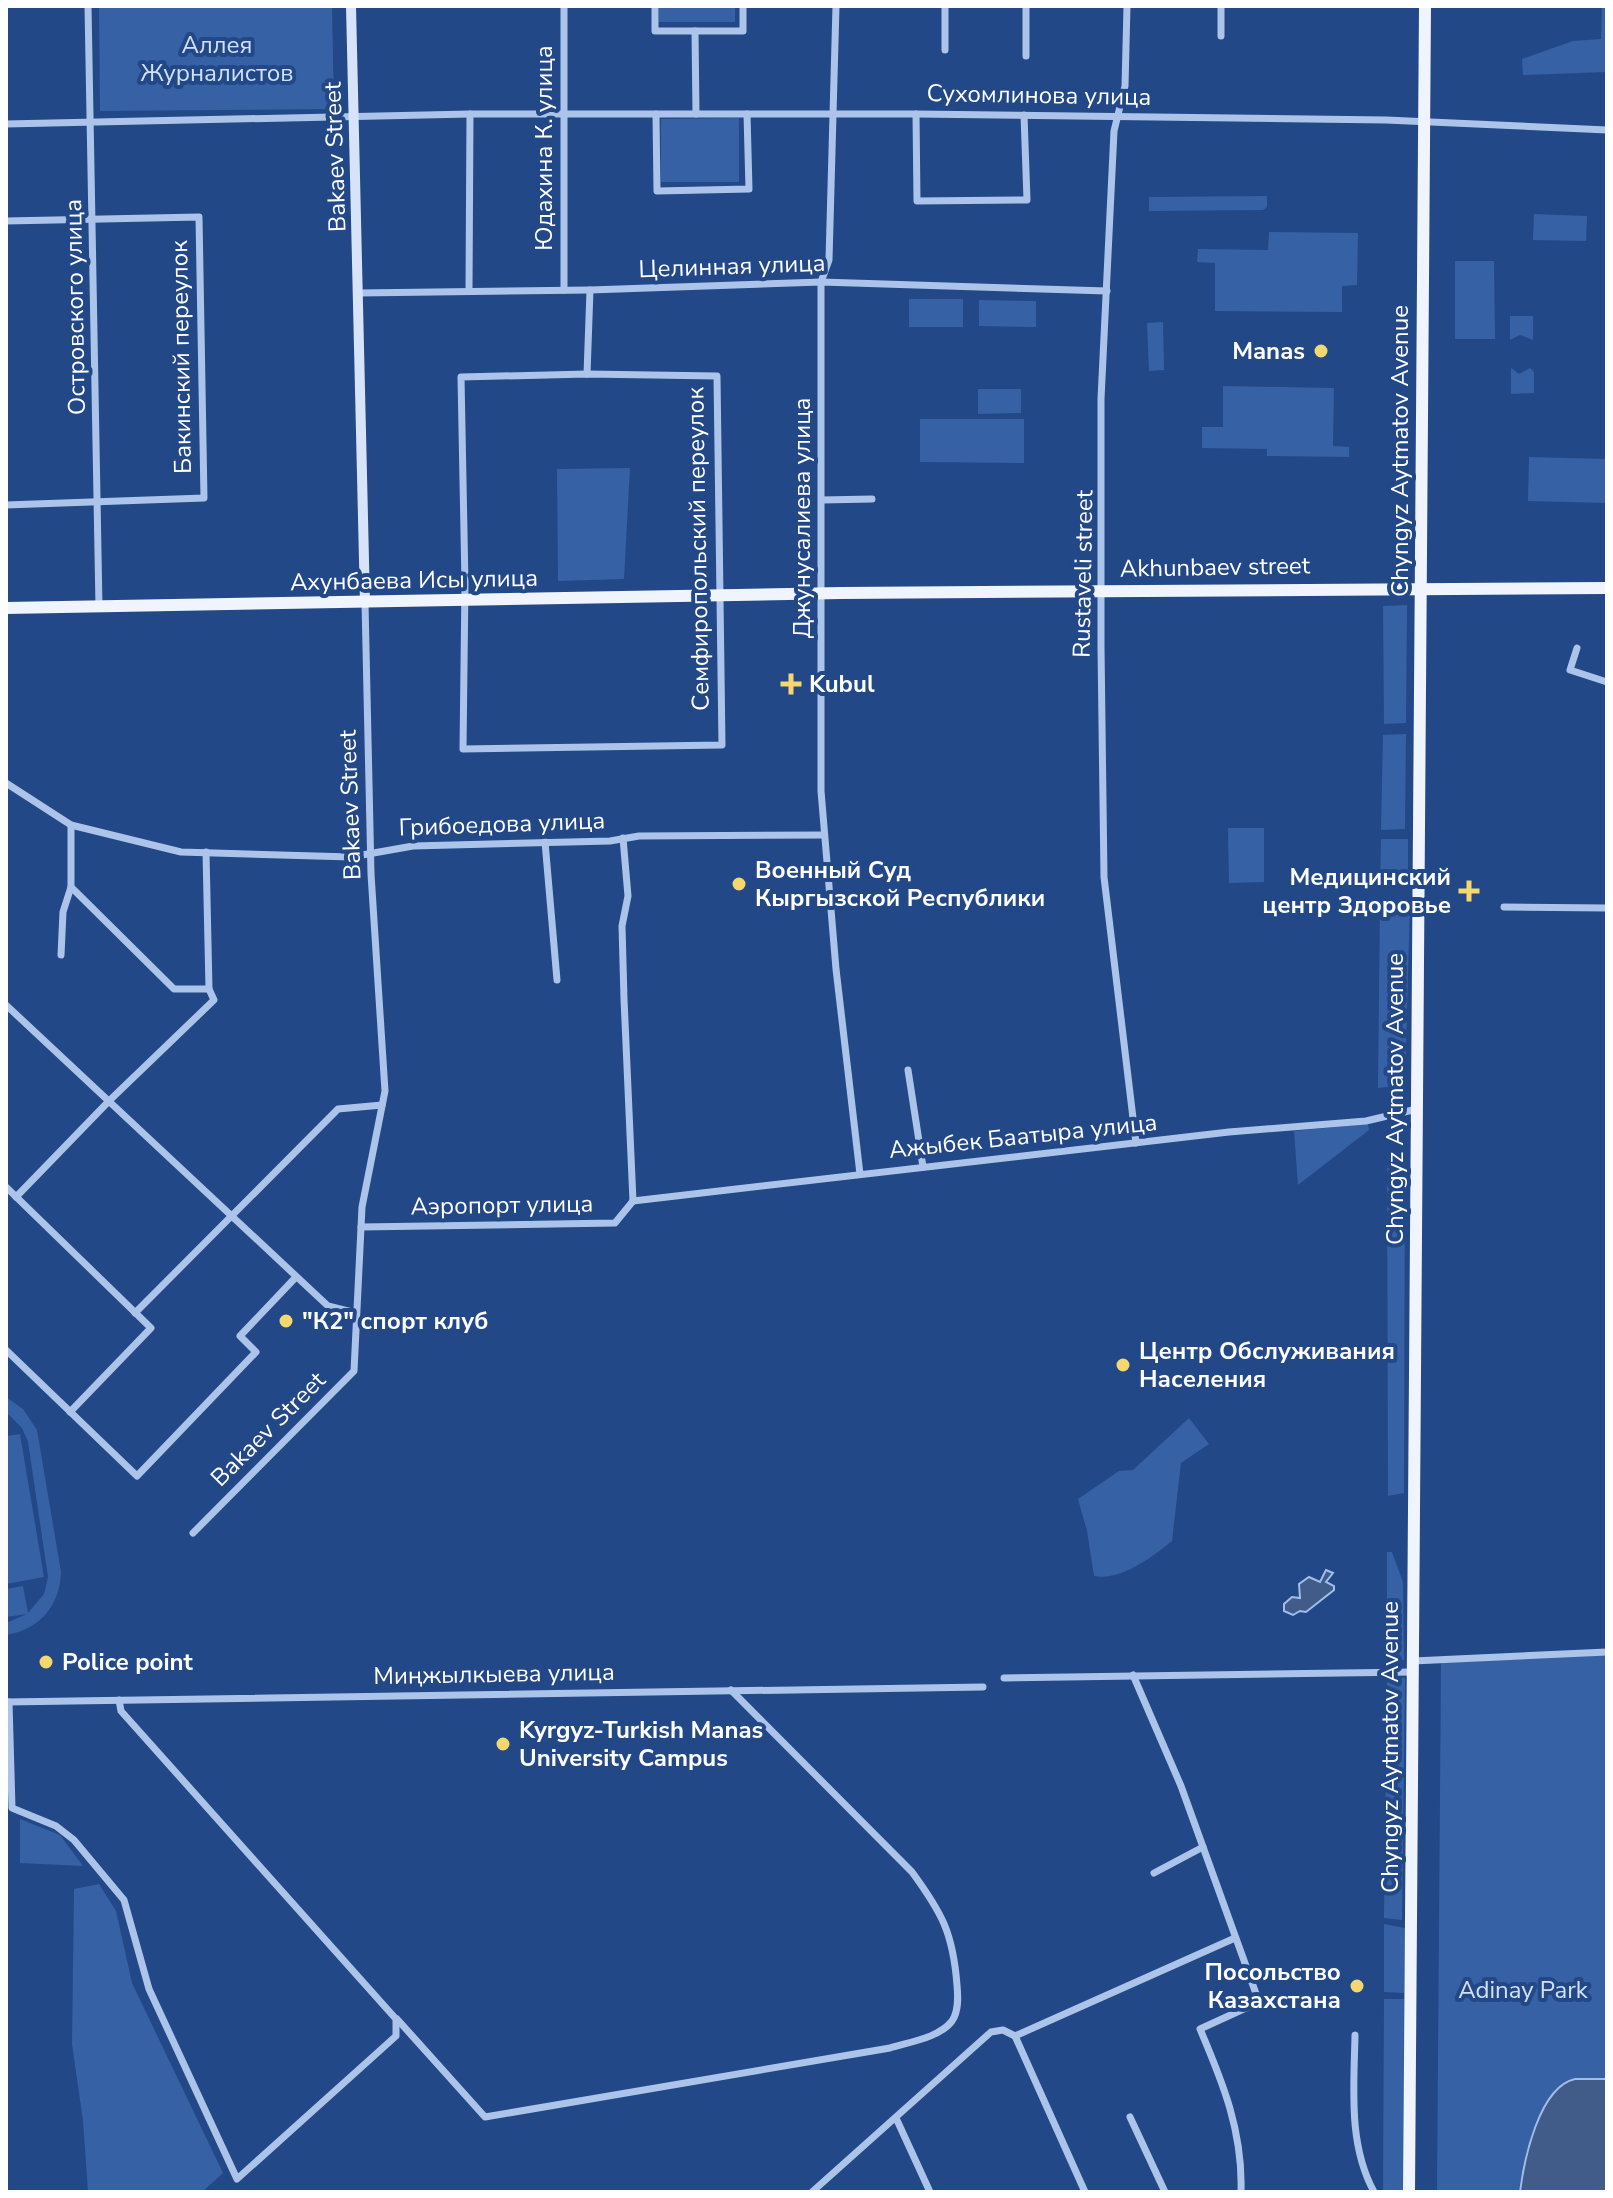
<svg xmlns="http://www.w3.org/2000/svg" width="1613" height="2198" font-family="'Nunito Sans',sans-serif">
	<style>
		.green { fill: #3661a4 }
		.water { fill: #425c8a; stroke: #a0beea; stroke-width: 2 }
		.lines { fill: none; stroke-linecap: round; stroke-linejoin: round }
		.street { stroke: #acc4e9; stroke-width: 7 }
		.secondary { stroke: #d7e3f8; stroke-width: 10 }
		.primary { stroke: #f0f4fe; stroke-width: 12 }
		.poi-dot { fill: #f5d76e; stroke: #224887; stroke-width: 3 }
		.labels { text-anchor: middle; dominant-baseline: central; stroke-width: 8; stroke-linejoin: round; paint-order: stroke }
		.park-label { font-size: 24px; fill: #d1e0f7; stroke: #224887 }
		.street-label { font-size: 24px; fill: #fff; stroke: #224887 }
		.poi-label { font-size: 24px; font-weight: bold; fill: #fff; stroke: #224887; text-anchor: start }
	</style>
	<rect width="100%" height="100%" fill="#224887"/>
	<g class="green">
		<polygon points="99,6 332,6 334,109 100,111"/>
		<rect x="659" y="6" width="76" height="16"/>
		<polygon points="1602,6 1607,6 1607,72 1523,75 1522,59 1573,41 1601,39"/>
		<polygon points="739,118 739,182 661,182 661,119"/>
		<polygon points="1267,196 1267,207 1263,210 1149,211 1149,197"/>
		<polygon points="1534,214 1587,216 1586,241 1533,240"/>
		<polygon points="1269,232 1358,233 1357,285 1342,286 1342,312 1215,311 1215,263 1197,262 1198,249 1268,250"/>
		<polygon points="1455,261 1494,261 1495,339 1455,339"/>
		<rect x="909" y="299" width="54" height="28"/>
		<polygon points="979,300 1036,301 1036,327 979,326"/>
		<polygon points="1510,316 1533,316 1533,340 1520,335 1510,340"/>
		<polygon points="1163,322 1164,370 1149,371 1147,323"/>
		<polygon points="1511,368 1519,374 1530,368 1534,372 1534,393 1511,394"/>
		<polygon points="1223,386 1334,388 1333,446 1349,447 1349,457 1267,456 1267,449 1202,448 1202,427 1223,427"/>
		<polygon points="978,389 1021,389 1021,413 978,414"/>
		<polygon points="920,419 1024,419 1024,463 920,462"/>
		<polygon points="1529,457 1607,459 1607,503 1528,501"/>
		<polygon points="630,468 624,579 558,581 557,469"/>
		<polygon points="1407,605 1406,723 1384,724 1383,606"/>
		<polygon points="1406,734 1405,829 1381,830 1383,735"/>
		<polygon points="1228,828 1264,828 1264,882 1229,883"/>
		<polygon points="1381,839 1408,839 1408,885 1380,885"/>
		<polygon points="1380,900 1410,900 1405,1085 1378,1088"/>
		<polygon points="1368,1124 1369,1130 1298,1185 1294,1131"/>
		<polygon points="1400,1152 1405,1161 1404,1493 1388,1496 1387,1159"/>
		<path d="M6,1397L23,1409L37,1430L61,1572C60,1606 39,1630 6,1635V1623L27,1614L6,1617V1589L23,1586L28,1613L44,1594L48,1577L28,1442L22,1428L6,1412Z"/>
		<path d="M1189,1418L1209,1444L1181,1463L1172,1541C1152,1557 1121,1581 1094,1576L1087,1531L1078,1499L1119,1471L1133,1470Z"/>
		<polygon points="20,1434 44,1577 6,1584 6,1436"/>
		<polygon points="1387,1552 1392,1552 1403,1582 1404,1660 1387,1661"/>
		<polygon points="1607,1654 1607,2192 1437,2192 1441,1663"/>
		<polygon points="1387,1677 1405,1678 1402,1920 1384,1918"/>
		<polygon points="20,1819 60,1835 83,1866 20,1863"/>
		<polygon points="99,1884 116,1911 132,1983 223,2173 202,2192 88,2192 83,2121 72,2044 74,1889"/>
		<polygon points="1384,1924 1405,1928 1404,1993 1384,1992"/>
		<polygon points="1384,1999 1404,1999 1403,2192 1383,2192"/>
	</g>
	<g class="water">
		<polygon points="1326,1570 1333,1573 1326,1582 1334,1586 1334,1590 1306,1612 1300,1611 1293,1615 1284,1611 1284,1604 1292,1597 1300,1598 1299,1584 1309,1577 1320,1582"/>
		<path d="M1575,2079H1607V2192H1520C1524,2160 1539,2087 1575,2079Z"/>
	</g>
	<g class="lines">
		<g class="street">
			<polyline points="88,6 99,607"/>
			<polyline points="564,6 564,290"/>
			<polyline points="655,6 655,31 743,31 743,6"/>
			<polyline points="836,6 829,260 821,282 821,791 836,969 860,1174"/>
			<polyline points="945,6 945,50"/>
			<polyline points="1127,6 1125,86 1114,131 1101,399 1101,647 1104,877 1136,1143"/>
			<polyline points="1221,6 1221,36"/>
			<polyline points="695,31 696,114"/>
			<polyline points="1026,56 1026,6"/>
			<polyline points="656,114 657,191 749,189 747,114"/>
			<polyline points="916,114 917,201 1027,200 1024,115"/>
			<polyline points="6,124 470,114 916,114 1386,120 1607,130"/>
			<polyline points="6,221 199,217 204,498 6,505"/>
			<polyline points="469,290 470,114"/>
			<polyline points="359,293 590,290 821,282 1107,291"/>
			<polygon points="587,374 717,376 722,745 463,749 465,584 461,377"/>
			<polyline points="587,374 590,290"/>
			<polyline points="822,500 872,499"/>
			<polyline points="1577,648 1570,670 1607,682"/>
			<polyline points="6,783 71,825 181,852 351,857 413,846 610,841 639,836 823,835"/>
			<polyline points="71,825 71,887 174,989 209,989"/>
			<polyline points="623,838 628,896 622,926 624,999 633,1201"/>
			<polyline points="545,842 557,980"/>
			<polyline points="1504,907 1607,908"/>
			<polyline points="61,955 63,912 71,887"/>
			<polyline points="6,1005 328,1306 356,1313"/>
			<polyline points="908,1070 923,1167"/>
			<polyline points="6,1187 151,1328 70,1412"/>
			<polyline points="16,1197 110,1100 214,1000 209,989 206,852"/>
			<polyline points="633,1201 1229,1132 1366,1121 1417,1109"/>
			<polyline points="361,1227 615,1223 633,1201"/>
			<polyline points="135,1313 338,1109 382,1105"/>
			<polyline points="6,1350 137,1476 256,1352 240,1336 296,1277"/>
			<polyline points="193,1533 354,1371 362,1207 385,1091 371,874 365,603"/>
			<polyline points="1413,1661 1607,1652"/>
			<path d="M1133,1675L1181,1786L1259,2002L1200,2029C1223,2083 1243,2132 1241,2192"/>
			<polyline points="1004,1678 1413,1672"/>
			<polyline points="6,1702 983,1687"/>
			<polyline points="9,1702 12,1808 56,1826 74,1840 124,1900 149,1989 237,2179 396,2036 396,2019 121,1711 119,1700"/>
			<polyline points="1154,1873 1203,1847"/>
			<path d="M397,2019L485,2117L890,2048C909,2042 939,2038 952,2021C959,2011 958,1996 957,1985C953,1933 942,1913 912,1872L731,1690"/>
			<path d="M1355,2035C1354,2088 1348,2144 1374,2192"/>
			<polyline points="1015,2036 1235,1938"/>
			<polyline points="1015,2036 1085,2192"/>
			<polyline points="1130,2117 1165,2192"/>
			<polyline points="896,2118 930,2192"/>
			<polyline points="812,2192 991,2032 1003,2030 1015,2036"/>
		</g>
		<polyline class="secondary" points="351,6 365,603"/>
		<g class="primary">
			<polyline points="6,608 841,593 1607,588"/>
			<polyline points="1409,2192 1425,6"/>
		</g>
	</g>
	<g class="poi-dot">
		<circle cx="1321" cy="351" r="8"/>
		<path d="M787 672h8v8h8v8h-8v8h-8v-8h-8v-8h8z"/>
		<circle cx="739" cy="884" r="8"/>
		<path d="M1465 879h8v8h8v8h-8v8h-8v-8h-8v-8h8z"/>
		<circle cx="286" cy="1321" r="8"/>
		<circle cx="1123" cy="1365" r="8"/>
		<circle cx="46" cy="1662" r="8"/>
		<circle cx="503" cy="1744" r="8"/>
		<circle cx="1357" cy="1986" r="8"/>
	</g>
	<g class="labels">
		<g class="park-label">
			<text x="217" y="45">Аллея<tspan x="217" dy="28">Журналистов</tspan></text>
			<text x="1523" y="1990">Adinay Park</text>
		</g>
		<g class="street-label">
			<text transform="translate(1039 95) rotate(1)">Сухомлинова улица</text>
			<text transform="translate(544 148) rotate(-90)">Юдахина К. улица</text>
			<text transform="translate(335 157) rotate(-92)">Bakaev Street</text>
			<text transform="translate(732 266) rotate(-2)">Целинная улица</text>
			<text transform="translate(75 307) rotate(-91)">Островского улица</text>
			<text transform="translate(181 357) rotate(-91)">Бакинский переулок</text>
			<text transform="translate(1400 451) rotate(-90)">Chyngyz Aytmatov Avenue</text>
			<text transform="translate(802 518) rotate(-90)">Джунусалиева улица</text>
			<text transform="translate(698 549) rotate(-91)">Семфиропольский переулок</text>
			<text transform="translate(1215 567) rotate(-1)">Akhunbaev street</text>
			<text transform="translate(1083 574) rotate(-89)">Rustaveli street</text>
			<text transform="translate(414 580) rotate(-1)">Ахунбаева Исы улица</text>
			<text transform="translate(350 805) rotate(-92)">Bakaev Street</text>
			<text transform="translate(502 824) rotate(-2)">Грибоедова улица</text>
			<text transform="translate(1395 1099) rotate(-90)">Chyngyz Aytmatov Avenue</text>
			<text transform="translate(1023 1136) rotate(-6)">Ажыбек Баатыра улица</text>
			<text transform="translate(502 1205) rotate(-1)">Аэропорт улица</text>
			<text transform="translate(268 1429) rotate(-45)">Bakaev Street</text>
			<text transform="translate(494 1674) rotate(-1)">Миңжылкыева улица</text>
			<text transform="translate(1390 1747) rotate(-90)">Chyngyz Aytmatov Avenue</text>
		</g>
		<g class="poi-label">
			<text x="1305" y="351" text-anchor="end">Manas</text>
			<text x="809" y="684">Kubul</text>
			<text x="755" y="870">Военный Суд<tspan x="755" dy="28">Кыргызской Республики</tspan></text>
			<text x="1451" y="877" text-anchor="end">Медицинский<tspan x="1451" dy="28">центр Здоровье</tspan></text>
			<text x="302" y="1321">"К2" спорт клуб</text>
			<text x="1139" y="1351">Центр Обслуживания<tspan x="1139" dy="28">Населения</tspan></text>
			<text x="62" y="1662">Police point</text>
			<text x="519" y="1730">Kyrgyz-Turkish Manas<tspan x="519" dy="28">University Campus</tspan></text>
			<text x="1341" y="1972" text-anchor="end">Посольство<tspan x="1341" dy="28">Казахстана</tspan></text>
		</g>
	</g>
	<rect width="1613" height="2198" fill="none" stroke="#ffffff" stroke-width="16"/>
</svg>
